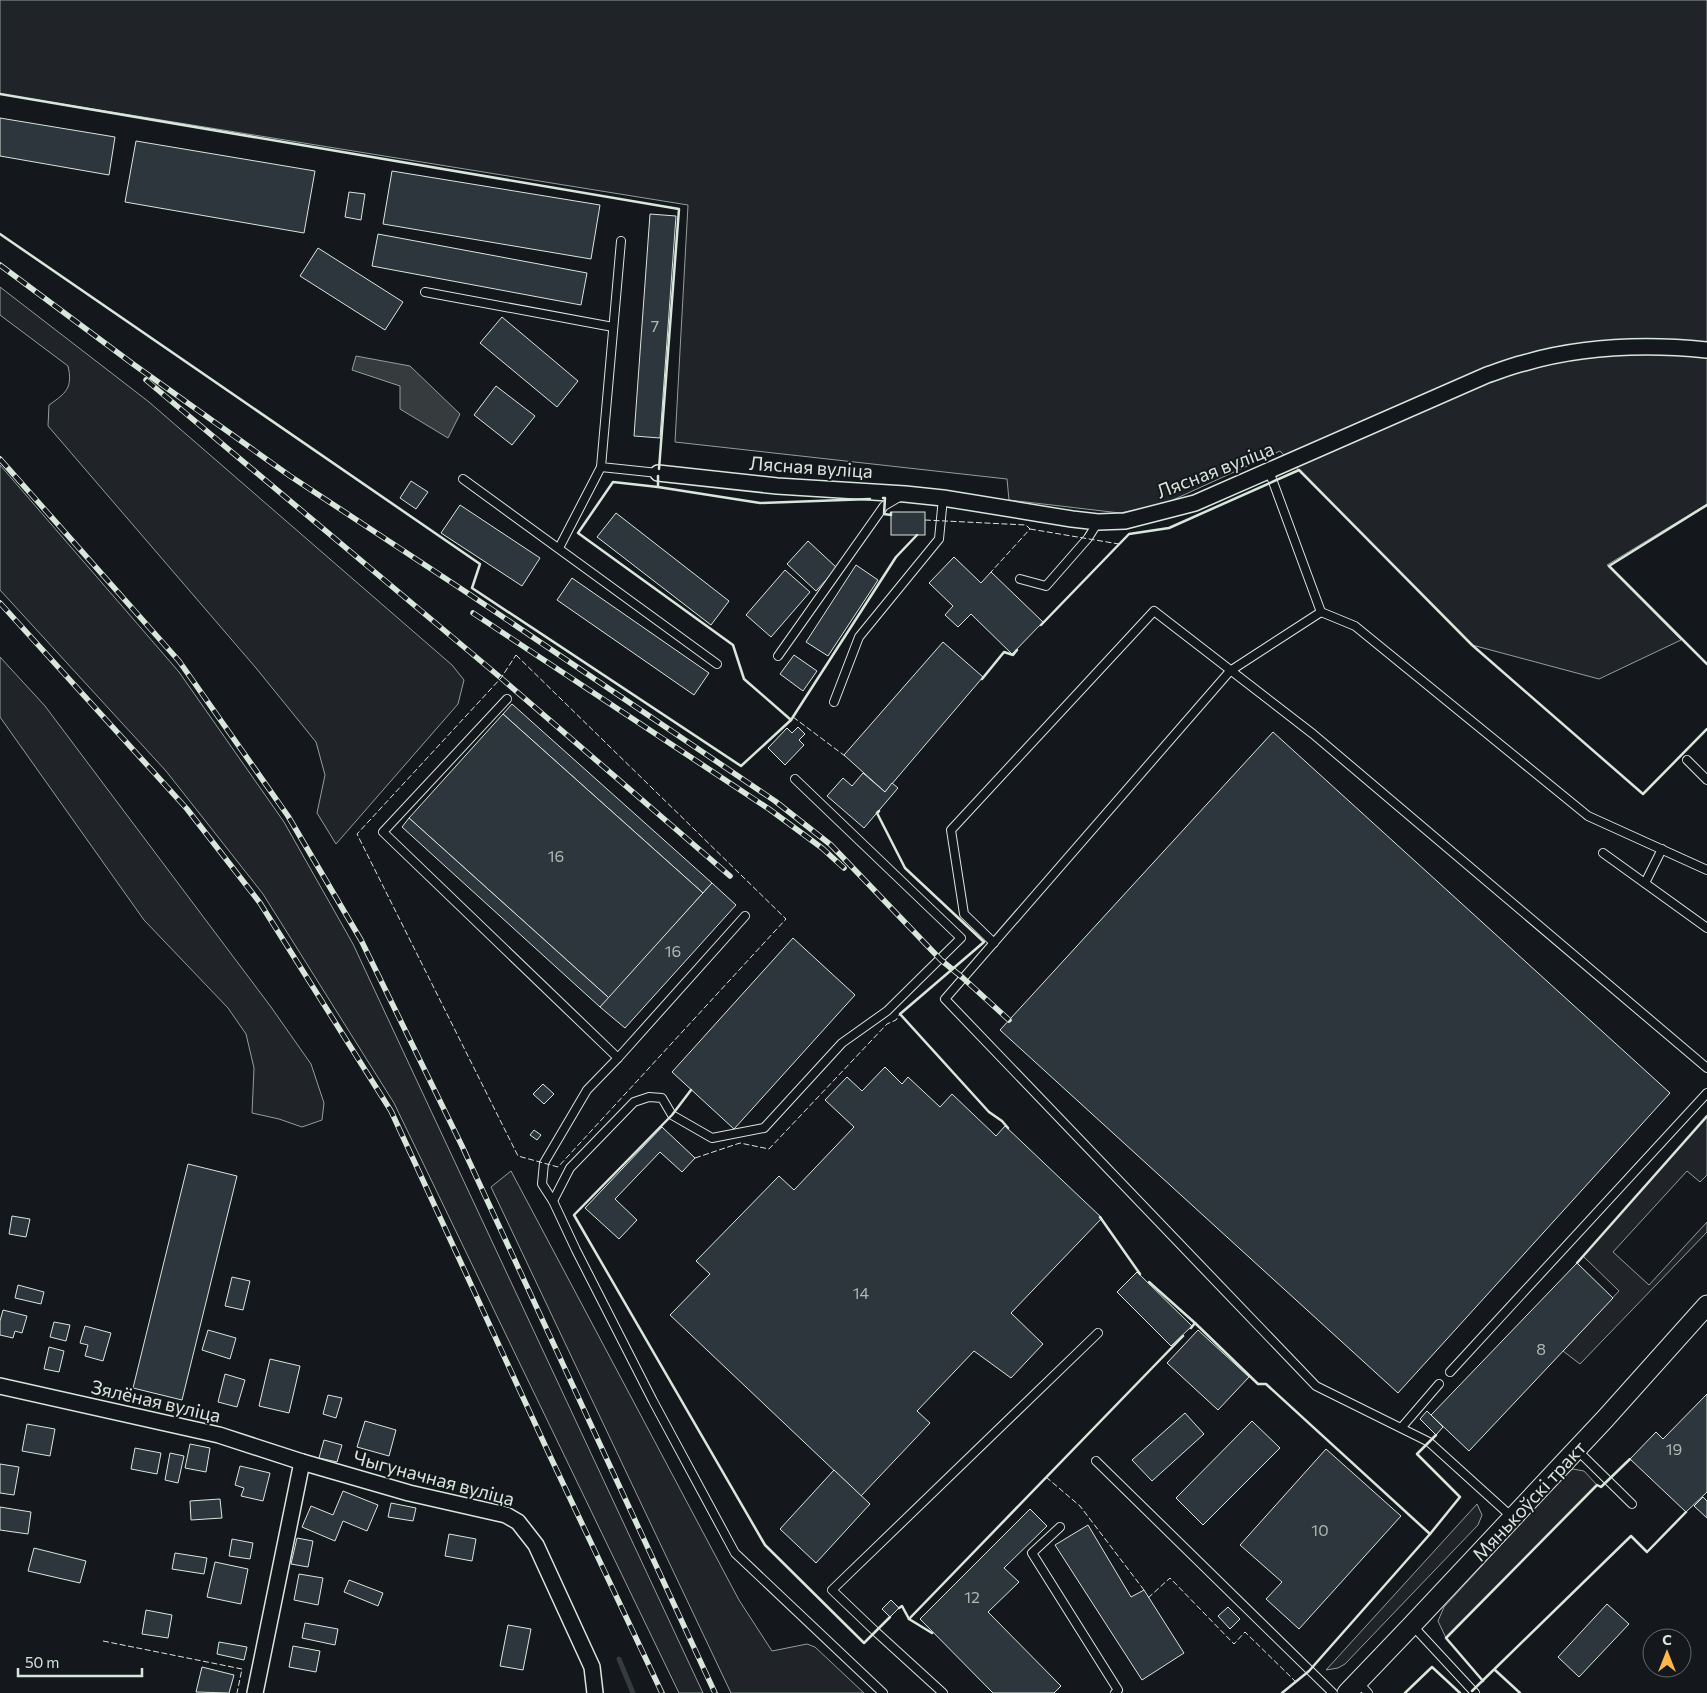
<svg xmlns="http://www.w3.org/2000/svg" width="1707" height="1693" font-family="Commissioner,sans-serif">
  <rect width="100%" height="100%" fill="#14181c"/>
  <!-- green -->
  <g fill="#202428" stroke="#939e99">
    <path d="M0 0H1707V504L1607 565 1681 640 1599 679 1472 645 1280 451 1164 504 1120 513 1009 500 1007 479 675 442 688 205 0 94Z"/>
    <path d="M0 287 149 402 452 665 464 680 458 704 336 844 317 813 325 775 316 742 256 668 48 426 49 405C66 393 73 388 68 366L0 315Z"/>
    <path d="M0 465 179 672 284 822 353 944 703 1693H679L394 1103 263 894 166 771 0 590Z"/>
    <path d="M0 657 45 706 271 1007 311 1064 324 1103 322 1120 302 1127 279 1119 252 1113 254 1068 246 1034 228 1008 144 920 0 717Z"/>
    <path d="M1707 1116V1175L1700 1182 1687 1171 1613 1252 1649 1285 1707 1222V1232L1580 1364 1563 1351 1619 1291 1583 1256Z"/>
    <path d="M511 1171 739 1600 772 1651 807 1644 815 1647 864 1693H731L491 1187Z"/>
    <path d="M1573 1469 1584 1471 1597 1485 1446 1638 1438 1621 1444 1607 1569 1471Z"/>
    <path d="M1477 1504 1482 1515 1478 1525 1345 1664 1338 1668 1326 1670Z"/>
  </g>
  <!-- water -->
  <path fill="#363b3e" stroke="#939e99" d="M356 356 410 366 460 414 448 438 400 409V386L352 370Z"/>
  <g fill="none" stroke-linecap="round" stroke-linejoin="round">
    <!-- stream -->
    <path stroke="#363b3e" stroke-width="5" d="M619 1659 633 1693"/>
  </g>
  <!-- building -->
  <g fill="#2c363c" stroke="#d8e6dc">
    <path d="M0 118 115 137 109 175 0 156Z"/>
    <path d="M136 141 315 171 304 233 125 202Z"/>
    <path d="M392 171 600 205 591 259 383 224Z"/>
    <path d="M349 192 365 194 361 220 345 217Z"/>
    <path d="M650 214 676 216 660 438 634 436Z"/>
    <path d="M378 234 587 273 581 305 372 266Z"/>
    <path d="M318 248 403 302 385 330 300 276Z"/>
    <path d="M502 317 578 381 557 407 480 343Z"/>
    <path d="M496 386 535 416 512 445 474 415Z"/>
    <path d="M411 481 428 492 416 509 400 498Z"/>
    <path d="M460 505 540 558 522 586 441 533Z"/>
    <rect x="891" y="512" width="34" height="23"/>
    <path d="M616 513 729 601 711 625 597 537Z"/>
    <path d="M808 541 837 568 816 591 787 564Z"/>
    <path d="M954 557 981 583 991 572 1043 622 1012 654 971 614 958 627 945 615 953 606 929 583Z"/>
    <path d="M856 565 878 580 828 656 806 642Z"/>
    <path d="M785 570 810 592 771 637 746 615Z"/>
    <path d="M572 578 709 673 694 695 557 600Z"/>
    <path d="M943 642 983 677 885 792 844 755Z"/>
    <path d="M794 655 817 671 803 691 780 674Z"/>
    <path d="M512 704 712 883 703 893 503 714Z"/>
    <path d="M503 714 703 893 609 998 409 818Z"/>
    <path d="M798 727 805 734 799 740 804 745 785 765 768 748 787 728 792 733Z"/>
    <path d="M1273 732 1670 1093 1398 1393 1000 1030Z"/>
    <path d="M863 773 885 792 892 783 898 788 864 828 827 796 843 778 852 786Z"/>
    <path d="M409 818 609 998 600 1007 402 827Z"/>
    <path d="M712 883 736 905 625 1028 600 1007Z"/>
    <path d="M793 938 855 995 734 1129 672 1072Z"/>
    <path d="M885 1067 902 1084 908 1077 940 1107 952 1094 996 1136 1005 1126 1102 1218 1011 1313 1043 1344 1011 1378 974 1351 917 1411 930 1423 861 1496 670 1315 710 1274 696 1261 779 1176 794 1190 854 1127 825 1100 847 1077 862 1091Z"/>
    <path d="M543 1084 554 1094 544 1104 533 1094Z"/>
    <path d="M662 1127 695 1158 682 1172 660 1152 615 1199 637 1220 619 1239 585 1208Z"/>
    <path d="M534 1130 541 1135 537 1140 530 1135Z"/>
    <path d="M188 1164 237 1176 182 1400 133 1388Z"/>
    <path d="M12 1216 30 1219 26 1237 9 1234Z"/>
    <path d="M1577 1263 1613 1298 1469 1451 1431 1415Z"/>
    <path d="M1137 1272 1192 1326 1171 1346 1117 1292Z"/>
    <path d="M232 1277 250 1281 243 1310 225 1306Z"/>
    <path d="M18 1285 44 1292 41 1304 15 1298Z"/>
    <path d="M3 1310 27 1316 22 1333 15 1331 13 1338 0 1335V1321Z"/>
    <path d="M54 1322 70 1325 66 1341 50 1337Z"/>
    <path d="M85 1326 111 1333 103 1361 85 1356 88 1345 80 1343Z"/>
    <path d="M208 1330 236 1338 230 1359 202 1350Z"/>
    <path d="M1198 1330 1249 1377 1218 1410 1167 1363Z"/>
    <path d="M49 1347 64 1351 59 1372 44 1369Z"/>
    <path d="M270 1359 300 1366 289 1413 259 1406Z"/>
    <path d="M225 1374 245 1380 237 1407 218 1402Z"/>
    <path d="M1707 1394V1492L1686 1512 1630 1459 1656 1432 1663 1439Z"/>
    <path d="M328 1395 342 1398 336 1418 323 1414Z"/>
    <path d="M1427 1411 1443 1427 1436 1435 1420 1419Z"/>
    <path d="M1185 1413 1204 1434 1152 1481 1132 1460Z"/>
    <path d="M365 1421 396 1430 389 1456 357 1447Z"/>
    <path d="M1252 1421 1280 1448 1203 1525 1176 1498Z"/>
    <path d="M27 1424 55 1429 50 1456 22 1451Z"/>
    <path d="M324 1440 342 1445 337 1462 319 1458Z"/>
    <path d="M190 1444 210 1448 206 1472 185 1468Z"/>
    <path d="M135 1448 161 1453 157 1474 131 1469Z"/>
    <path d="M1326 1449 1401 1516 1299 1629 1266 1599 1282 1582 1240 1545Z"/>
    <path d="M170 1453 184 1456 178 1483 165 1480Z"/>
    <path d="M0 1464 19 1467 14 1495 0 1493Z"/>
    <path d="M240 1466 270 1473 263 1501 241 1496 244 1488 235 1485Z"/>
    <path d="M834 1470 870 1504 816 1563 780 1529Z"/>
    <path d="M343 1491 378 1505 367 1531 343 1521 335 1541 302 1527 311 1506 333 1515Z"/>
    <path d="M1703 1497 1707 1501V1518L1694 1506Z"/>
    <path d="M220 1499 222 1518 191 1520 190 1501Z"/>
    <path d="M391 1503 416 1508 413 1521 388 1517Z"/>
    <path d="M0 1507 31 1512 28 1534 0 1530Z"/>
    <path d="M1030 1509 1047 1526 1004 1568 1019 1582 988 1612 1061 1686 1054 1693H993L920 1619Z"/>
    <path d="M1088 1525 1131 1597 1144 1590 1184 1653 1142 1680 1055 1545Z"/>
    <path d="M449 1534 476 1539 472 1561 445 1556Z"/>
    <path d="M297 1538 313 1541 308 1567 291 1564Z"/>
    <path d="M232 1539 253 1543 250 1559 229 1556Z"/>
    <path d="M34 1548 86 1561 80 1583 28 1571Z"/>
    <path d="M175 1553 207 1558 204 1574 172 1569Z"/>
    <path d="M215 1562 248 1569 241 1604 207 1597Z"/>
    <path d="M299 1574 323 1578 318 1605 294 1600Z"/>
    <path d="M349 1580 383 1593 378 1606 344 1592Z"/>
    <path d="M891 1600 899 1608 890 1617 882 1609Z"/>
    <path d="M1607 1604 1629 1624 1579 1677 1558 1657Z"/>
    <path d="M1228 1607 1240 1619 1230 1629 1218 1616Z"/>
    <path d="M146 1610 172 1615 168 1638 142 1634Z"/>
    <path d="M305 1623 338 1629 335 1645 302 1638Z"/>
    <path d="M508 1625 531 1629 523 1670 500 1666Z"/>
    <path d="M219 1642 247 1647 244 1660 217 1654Z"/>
    <path d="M293 1646 320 1651 316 1672 289 1667Z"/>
    <path d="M202 1667 234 1675 229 1693 196 1692Z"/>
  </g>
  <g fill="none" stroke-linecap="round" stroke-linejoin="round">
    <defs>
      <g id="service">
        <path d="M621 241 601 467 658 473"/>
        <path d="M425 292 613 327"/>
        <path d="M1269 471 1321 612 1355 626 1588 816 1707 870"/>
        <path d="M463 479 717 664"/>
        <path d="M559 548 601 467"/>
        <path d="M1020 579 1046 586 1088 538 1098 522"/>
        <path d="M1321 612 1230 671 945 999 1316 1386 1429 1442 1513 1518"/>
        <path d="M778 656 884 506 901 496"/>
        <path d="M507 699 383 832 618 1058"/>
        <path d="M834 702 859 637 939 539 943 498"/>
        <path d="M1687 760 1707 780"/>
        <path d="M1603 853 1707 928"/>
        <path d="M1645 883 1662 849"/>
        <path d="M745 916 618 1058 587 1090 544 1163 542 1184 553 1201 576 1250 653 1401 735 1553 883 1693"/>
        <path d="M994 943 964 914 951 830 1154 611 1313 734 1707 1068"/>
        <path d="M553 1201 570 1168 634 1102 649 1097 662 1098 672 1115 712 1138 764 1128 842 1043 887 1011 961 938 795 779"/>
        <path d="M1450 1372 1707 1093"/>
        <path d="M1402 1427 1439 1384"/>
        <path d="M1577 1450 1632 1504"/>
        <path d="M1096 1461 1333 1693"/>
        <path d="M1060 1527 1032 1553 1118 1690 1115 1693"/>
        <path d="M1412 1625 1475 1693"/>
        <path d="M1358 1682 1368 1693"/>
        <path d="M943 1693 875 1631 832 1590 1098 1333"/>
      </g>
      <g id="minor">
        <path d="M658 473 777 486 905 494 943 498 1072 519 1098 522 1125 521 1195 503 1487 375C1499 371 1511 366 1524 363 1583 346 1647 344 1707 350"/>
        <path d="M0 1386 219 1435 302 1462 409 1493 506 1515 518 1522 536 1545 592 1667 595 1693"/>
        <path d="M255 1693 302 1462"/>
      </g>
      <path id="tertiary" d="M1347 1693 1412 1625 1605 1419 1707 1305"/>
    </defs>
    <!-- service casing -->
    <use href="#service" stroke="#d8e6dc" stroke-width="10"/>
    <!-- minor casing -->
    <use href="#minor" stroke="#d8e6dc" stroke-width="18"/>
    <!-- tertiary casing -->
    <use href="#tertiary" stroke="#d8e6dc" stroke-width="21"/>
    <!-- service -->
    <use href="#service" stroke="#14181c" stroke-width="8"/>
    <!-- minor -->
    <use href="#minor" stroke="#14181c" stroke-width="15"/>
    <!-- tertiary -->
    <use href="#tertiary" stroke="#14181c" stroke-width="19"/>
    <defs>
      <g id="rail">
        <path d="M0 265 133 364 290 476 466 592 775 801 831 845 941 960 963 978 1009 1020"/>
        <path d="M146 380 501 678 730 876"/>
        <path d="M0 459 179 661 288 816 361 940 462 1146 715 1693"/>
        <path d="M0 603 187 809 260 903 391 1111 550 1456 662 1693"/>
        <path d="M473 613 769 809 822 848 844 868"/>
      </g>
    </defs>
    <!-- rail casing -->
    <use href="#rail" stroke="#d8e6dc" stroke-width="5.5"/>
    <!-- rail -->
    <use href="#rail" stroke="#14181c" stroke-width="4" stroke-dasharray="11" stroke-linecap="butt"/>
    <!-- fence -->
    <g stroke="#d8e6dc" stroke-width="1" stroke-dasharray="6 2.5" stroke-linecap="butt">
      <path d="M925 520 1026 525 1030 529 991 572"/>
      <path d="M1030 529 1119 544"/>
      <path d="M516 655 786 919 558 1167 518 1156 357 834 501 678Z"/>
      <path d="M793 717 845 756"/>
      <path d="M695 1158 740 1143 769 1149 887 1024 896 1020 900 1014"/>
      <path d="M1046 1477 1080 1506 1144 1590"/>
      <path d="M1148 1598 1170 1578 1234 1644 1245 1632 1296 1682"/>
      <path d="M103 1641 242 1669 237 1693"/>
    </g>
    <!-- wall -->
    <g stroke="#d8e6dc" stroke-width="2.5">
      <path d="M0 94 679 209 659 469"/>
      <path d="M0 234 480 564 472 588 741 766 791 720 896 557 917 535"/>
      <path d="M658 476V487L760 503 870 499"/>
      <path d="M658 487 613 482 578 533 733 645 744 679 791 720"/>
      <path d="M883 498H885L884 514 891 515V513"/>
      <path d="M1707 505 1609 566 1707 664"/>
      <path d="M1041 625 1129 534 1169 528 1299 470 1472 645 1643 794 1707 729"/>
      <path d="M982 679 1004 652 1013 655 1017 650"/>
      <path d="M879 811 877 813 905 868 984 942 900 1014 989 1112 1002 1121 1008 1128"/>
      <path d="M691 1090 672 1115 574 1215 765 1545 864 1643 890 1617"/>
      <path d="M1100 1217 1140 1274"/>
      <path d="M1577 1263 1707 1116"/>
      <path d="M1149 1282 1195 1323 1191 1328"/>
      <path d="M1195 1323 1258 1384H1266L1430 1534 1309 1671 1282 1693"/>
      <path d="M1430 1534 1460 1497 1417 1454 1436 1435"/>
      <path d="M899 1608 902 1606 909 1619 1183 1336"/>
      <path d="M909 1619 932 1633"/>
      <path d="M1495 1670 1520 1693"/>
      <path d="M1483 1681 1446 1638 1597 1485 1601 1487 1630 1459"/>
      <path d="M1472 1691 1631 1536 1647 1552 1686 1512"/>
      <path d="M1405 1693 1432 1667 1460 1693"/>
    </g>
  </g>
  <g text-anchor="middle" stroke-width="4" stroke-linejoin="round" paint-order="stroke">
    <!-- number labels -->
    <g font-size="16" fill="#adbab4">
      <text x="655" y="332">7</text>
      <text x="556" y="862">16</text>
      <text x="673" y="957">16</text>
      <text x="861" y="1299">14</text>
      <text x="1541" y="1355">8</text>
      <text x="1674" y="1455">19</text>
      <text x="1320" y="1536">10</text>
      <text x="972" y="1603">12</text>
    </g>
    <!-- street labels -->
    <g font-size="19" fill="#d8e6dc" stroke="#14181c">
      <text transform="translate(811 467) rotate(4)" y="7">Лясная вуліца</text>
      <text transform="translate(1215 470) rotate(-21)" y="7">Лясная вуліца</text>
      <text transform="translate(156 1401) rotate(13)" y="7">Зялёная вуліца</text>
      <text transform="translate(434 1478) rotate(15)" y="7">Чыгуначная вуліца</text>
      <text transform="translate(1529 1501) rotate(-47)" y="7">Мянькоўскі тракт</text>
    </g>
  </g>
  <!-- north arrow -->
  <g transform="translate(1667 1653)"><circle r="24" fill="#14181c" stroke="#626a69"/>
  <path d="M0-4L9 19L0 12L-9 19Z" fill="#ffb74d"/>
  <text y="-8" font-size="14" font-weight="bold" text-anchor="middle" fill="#d8e6dc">С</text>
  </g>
  <!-- scale -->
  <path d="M18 1668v8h124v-8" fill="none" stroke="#d8e6dc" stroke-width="2.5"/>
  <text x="25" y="1668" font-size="15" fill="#d8e6dc" stroke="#14181c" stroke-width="4" paint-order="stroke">50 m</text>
</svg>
